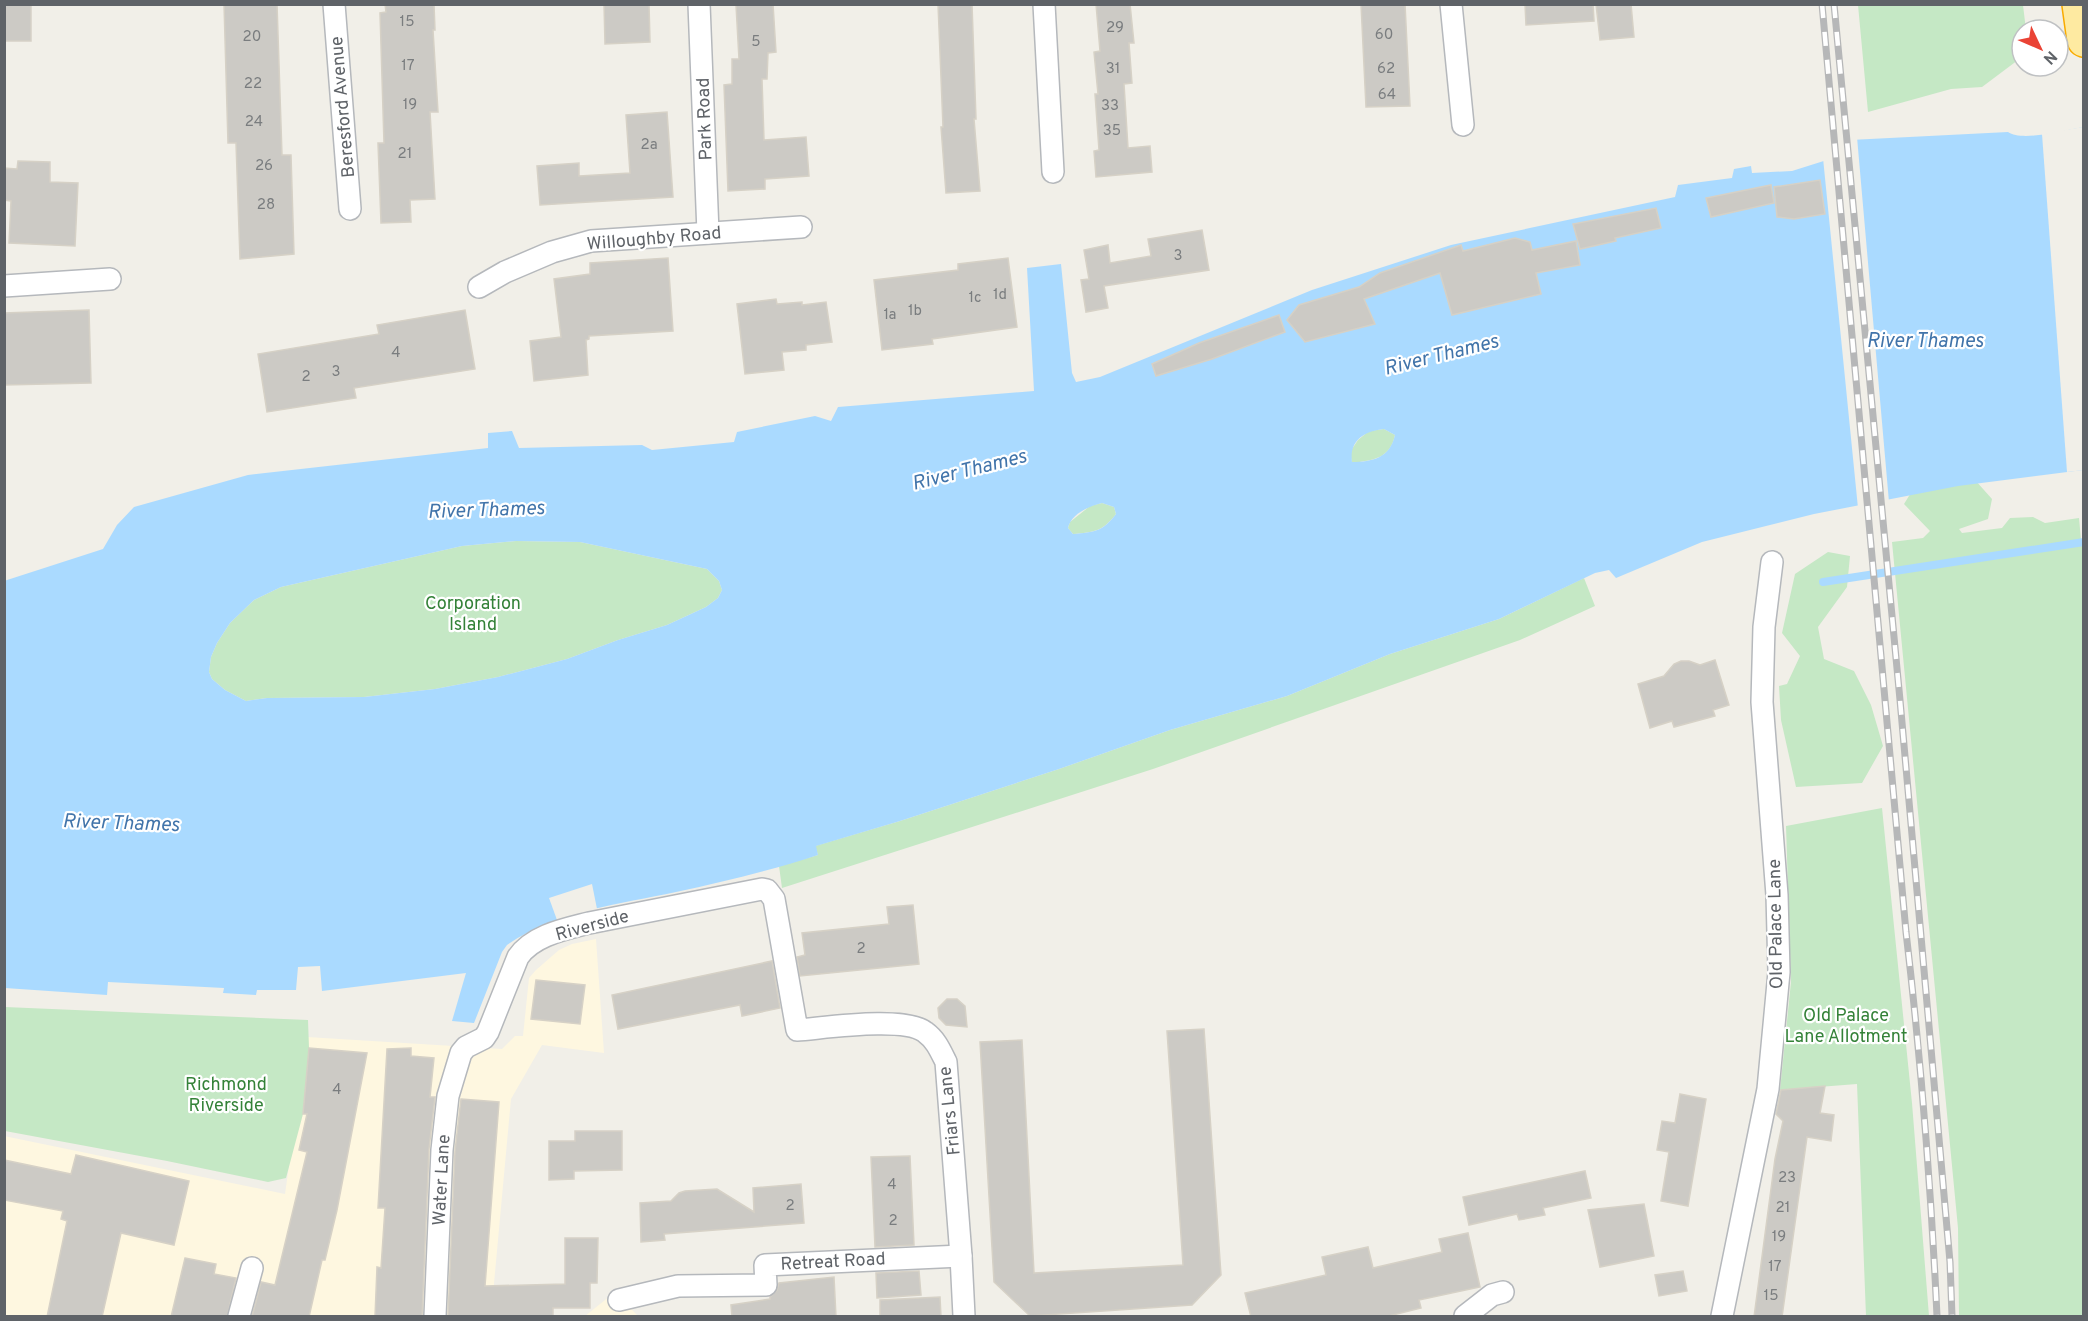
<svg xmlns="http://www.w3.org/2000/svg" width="2088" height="1321" font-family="Overpass,sans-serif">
  <rect width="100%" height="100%" fill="#f1efe8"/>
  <!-- commercial -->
  <g fill="#fef7e0">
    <path d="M596 939 604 1053 542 1045 511 1099 491 1316H5L4 1136 285 1194 307 1037 502 1049 515 1036H523L529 978 536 970 559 950 572 944Z"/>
    <path d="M615 1292 638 1316H585Z"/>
  </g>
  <!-- green -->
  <g fill="#c5e8c5">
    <path d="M1858 5H2023L2026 30H2022V57L1982 87 1951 89 1868 112Z"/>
    <path d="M1384 429 1395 435C1390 459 1373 460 1352 463L1350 452 1358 440 1369 431Z"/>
    <path d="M1927 467 1967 471 1992 499 1988 519 1959 529 1962 533 2002 528 2010 518 2033 517 2045 523 2079 518 2081 540 2084 542 2083 1316H1959L1958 1228 1892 542 1923 538 1930 531 1904 504Z"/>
    <path d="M1102 503 1114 507 1116 514C1102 532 1094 532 1073 534L1068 528 1070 522 1090 506Z"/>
    <path d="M516 541 580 542 707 569 719 581 722 590 718 598 706 607 667 625 618 640 567 659 498 677 435 689 364 697 267 698 246 701 225 690 212 679 209 672 211 657 217 643 230 623 254 600 281 587 462 546Z"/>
    <path d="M1828 552 1850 556 1847 587 1818 627 1824 659 1854 671 1871 705 1883 746 1862 783 1796 787 1781 720 1779 686 1787 684 1800 656 1782 633 1795 574Z"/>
    <path d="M1584 578 1595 606 1520 640 1335 705 1153 769 782 888 779 866 818 855 815 846 900 821 1059 769 1170 730 1287 696 1390 654 1499 619Z"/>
    <path d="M1882 808 1912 1103 1929 1316H1866L1857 1084 1780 1090 1791 982 1786 826Z"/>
    <path d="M5 1007 308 1020 309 1048 303 1114 286 1178 268 1182 167 1161 5 1131Z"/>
  </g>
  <!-- water -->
  <path fill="#aadaff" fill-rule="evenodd" d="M2083 127V470L1958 486 1814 514 1702 542 1616 578 1609 570 1595 573 1499 619 1390 654 1287 696 1170 730 1059 769 900 821 816 846 818 855C772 870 724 882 676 892 620 904 556 911 507 945L502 952 474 1023 452 1021 466 973 322 991 320 966 298 967 296 990H257L256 995 223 993 224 988 108 982 107 995 5 988 4 581 103 549 117 525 134 507 248 475 488 448V433L512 431 519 448 642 445 652 450 734 442 737 432 815 416 831 421 838 407 1034 391 1027 268 1061 264 1072 373 1076 382 1100 377 1312 290 1451 245 1675 197 1678 185 1732 178 1734 169 1751 166 1752 173 1792 171 1846 154 1850 140 2008 132C2022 142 2066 130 2083 127ZM1384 429 1395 435C1390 458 1372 462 1352 462 1349 440 1365 431 1384 429ZM1102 503 1114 507 1116 514C1102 532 1095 532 1073 534L1068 528C1071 514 1089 506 1102 503ZM516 541 580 542 707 569 719 581 722 590 718 598 706 607 667 625 618 640 567 659 498 677 435 689 364 697 267 698 246 701 225 690 212 679 209 672 211 657 217 643 230 623 254 600 281 587 462 546Z"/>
  <!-- pier -->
  <g fill="#f1efe8">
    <path d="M2083 127 2084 470 2067 472 2042 134Z"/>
    <path d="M1857 137 1889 502 1858 508 1823 158 1844 152 1848 138Z"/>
    <path d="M592 884 597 909 557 920 549 898Z"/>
  </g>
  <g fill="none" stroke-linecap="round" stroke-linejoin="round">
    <!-- stream -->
    <path stroke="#aadaff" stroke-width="8" d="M1823 582 2084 542"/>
  </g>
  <!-- building -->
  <g fill="#cccac5" stroke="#d6d1c6" stroke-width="1.5">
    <rect x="4" y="4" width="27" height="37"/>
    <path d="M224 4H277L282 155H291L294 254 240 259 236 143H228Z"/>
    <path d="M385 4H434L435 30H433L438 112H430L435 199 410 200 411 222 381 223 378 143H384L380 13 386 12Z"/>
    <path d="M604 4H649L650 42 605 44Z"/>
    <path d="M773 4 776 52 768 53 767 79H762L764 140 806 137 809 176 765 179V189L728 191 724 85 732 84V59H739L736 5Z"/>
    <path d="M938 4H972L976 119H974L980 191 946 193 941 127H943Z"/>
    <path d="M1096 4H1130L1134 43H1129L1132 83 1124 84 1128 148 1150 146 1152 172 1096 177 1094 151 1099 150 1095 94H1098L1094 52 1100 51Z"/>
    <path d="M1361 4H1405L1410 106 1366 107Z"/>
    <path d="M1525 4H1593L1594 21 1526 25Z"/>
    <path d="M1596 4H1631L1634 37 1600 40Z"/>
    <path d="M667 112 673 197 540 205 537 166 579 163V176L630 173 626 115Z"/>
    <path d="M18 161 50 162V182L78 183 75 246 9 243 11 201 4 200V168L17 169Z"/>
    <path d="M1820 180 1825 214 1794 219 1777 217 1774 187Z"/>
    <path d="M1771 185 1774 203 1711 217 1706 198Z"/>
    <path d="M1656 208 1661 228 1615 238 1616 241 1580 249 1573 224Z"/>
    <path d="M1202 230 1209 270 1104 286 1108 308 1086 312 1081 280 1089 279 1084 250 1108 245 1110 263 1151 256 1148 239Z"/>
    <path d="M1515 238 1530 242 1532 250 1576 241 1580 265 1536 273 1541 294 1452 315 1440 273 1364 299 1375 324 1305 342 1287 320 1299 305 1359 287 1380 273 1461 245 1463 251Z"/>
    <path d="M668 258 673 331 589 336V339L586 340 588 375 534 381 530 341 561 337 554 279 590 274V263Z"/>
    <path d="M1008 258 1017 327 932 339 933 344 882 350 874 280 958 270V264Z"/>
    <path d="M776 299 777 304 802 302V305L826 302 832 342 806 345V350L782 352 784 370 745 374 737 304Z"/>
    <path d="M89 310 91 383 4 385V313Z"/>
    <path d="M465 310 475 369 354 388 356 398 267 412 258 354 379 334 377 325Z"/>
    <path d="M1279 315 1285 332 1212 359 1156 376 1152 364 1199 343Z"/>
    <path d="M1715 660 1729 705 1713 710 1715 716 1674 727 1672 721 1650 728 1638 684 1664 676 1674 664 1681 661H1689L1700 665Z"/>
    <path d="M913 905 919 964 800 976 797 957 805 955 802 933 889 924 887 907Z"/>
    <path d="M772 961 780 1008 742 1016 740 1005 618 1029 612 995Z"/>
    <path d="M536 980 585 985 580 1024 531 1019Z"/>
    <path d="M947 999H957L965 1006 967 1027 946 1025 939 1018 938 1008Z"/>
    <path d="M1204 1029 1221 1275 1192 1305 1030 1316 994 1282 980 1042 1022 1040 1034 1273 1183 1265 1167 1031Z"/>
    <path d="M309 1048 367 1053 337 1210 325 1260H322L309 1317H252L261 1282 275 1285 307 1152 299 1150 307 1114H303Z"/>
    <path d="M411 1048V1056L434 1058 430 1097H435L429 1149 422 1317H375L377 1267 381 1268 385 1208H378L387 1049Z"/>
    <path d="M1825 1086 1820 1113 1834 1115 1831 1141 1807 1137 1782 1317H1754L1775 1159 1783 1121 1776 1114 1781 1090Z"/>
    <path d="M1680 1094 1706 1099 1688 1206 1661 1201 1669 1152 1657 1150 1662 1121 1675 1123Z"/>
    <path d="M461 1099 499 1102 485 1286 565 1284V1238H598L597 1283H590V1308H553V1317H448L455 1151Z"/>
    <path d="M575 1131H622V1170L574 1171V1179L549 1180V1141H575Z"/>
    <path d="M76 1155 189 1181 174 1245 121 1233 102 1317H47L67 1221 61 1219 63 1211 4 1200V1160L71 1174Z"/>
    <path d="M910 1156 914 1245 875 1247 871 1157Z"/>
    <path d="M1585 1171 1591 1198 1543 1208 1545 1215 1519 1220 1517 1214 1469 1225 1463 1197Z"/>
    <path d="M801 1184 804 1223 664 1234 665 1240 641 1242 640 1203 671 1201 679 1193 685 1191 717 1189 754 1212 753 1188Z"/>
    <path d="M1644 1204 1654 1256 1600 1267 1588 1210Z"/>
    <path d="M1468 1233 1480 1287 1419 1300 1421 1308 1385 1317H1251L1245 1293 1326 1275 1322 1257 1368 1247 1373 1268 1442 1252 1439 1239Z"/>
    <path d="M185 1258 216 1264 214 1274 236 1278 227 1317H171Z"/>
    <path d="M919 1271 921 1295 877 1298 876 1273Z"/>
    <path d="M1683 1271 1687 1291 1659 1296 1655 1275Z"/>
    <path d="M834 1277 836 1317H732L731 1305 770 1299V1297L777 1290 779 1283Z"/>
    <path d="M940 1297 941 1317H880V1300Z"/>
  </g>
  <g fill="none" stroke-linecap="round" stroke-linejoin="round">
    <defs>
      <g id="minor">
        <path d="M334 4 350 209"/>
        <path d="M699 4 708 233"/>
        <path d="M1044 4 1053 172"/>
        <path d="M1451 4 1463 125"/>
        <path d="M4 286 110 279"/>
        <path d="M479 287 505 272 552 252 591 241 801 227"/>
        <path d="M619 1300 678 1286 766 1285 765 1265 961 1256"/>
        <path d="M239 1316 252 1268"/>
        <path d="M435 1316 442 1150 448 1096 461 1053 466 1047 484 1038 488 1032 518 957C533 935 566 929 589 923L762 889 767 890 774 899 797 1030C825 1028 904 1016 925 1032 936 1040 940 1050 946 1062L961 1256 964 1316"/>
        <path d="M1465 1316 1492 1295 1503 1292"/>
        <path d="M1722 1316 1768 1089 1779 972 1777 895 1762 702 1764 627 1772 562"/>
      </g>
      <path id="trunk" d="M2079 4 2084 40"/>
    </defs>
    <!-- minor casing -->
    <use href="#minor" stroke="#b5b8bc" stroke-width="24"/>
    <!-- trunk casing -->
    <use href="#trunk" stroke="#f9ab00" stroke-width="36"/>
    <!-- minor -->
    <use href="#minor" stroke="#fff" stroke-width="21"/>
    <!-- trunk -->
    <use href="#trunk" stroke="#feeaa1" stroke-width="33"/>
    <defs>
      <g id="rail">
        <path d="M1822 4 1906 932C1921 1060 1931 1188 1937 1316"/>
        <path d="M1834 4 1900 700 1950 1262 1952 1316"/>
      </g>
    </defs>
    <!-- rail casing -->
    <use href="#rail" stroke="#b6b7b8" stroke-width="7"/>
    <!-- rail -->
    <use href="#rail" stroke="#fff" stroke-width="4.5" stroke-dasharray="14" stroke-linecap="butt"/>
  </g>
  <g text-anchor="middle" stroke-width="4.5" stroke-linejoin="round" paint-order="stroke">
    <!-- number labels -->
    <g font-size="15" fill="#7a7d7f">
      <text x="407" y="26">15</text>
      <text x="1115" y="32">29</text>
      <text x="1384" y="39">60</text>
      <text x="252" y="41">20</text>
      <text x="756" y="46">5</text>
      <text x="408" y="70">17</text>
      <text x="1113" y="73">31</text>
      <text x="1386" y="73">62</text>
      <text x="253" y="88">22</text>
      <text x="1387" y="99">64</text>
      <text x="410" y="109">19</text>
      <text x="1110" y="110">33</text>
      <text x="254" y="126">24</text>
      <text x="1112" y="135">35</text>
      <text x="649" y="149">2a</text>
      <text x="405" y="158">21</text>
      <text x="264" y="170">26</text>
      <text x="266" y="209">28</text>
      <text x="1178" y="260">3</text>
      <text x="1000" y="299">1d</text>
      <text x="975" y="302">1c</text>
      <text x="915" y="315">1b</text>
      <text x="890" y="319">1a</text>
      <text x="396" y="357">4</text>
      <text x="336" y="376">3</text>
      <text x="306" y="381">2</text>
      <text x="861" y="953">2</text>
      <text x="337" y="1094">4</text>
      <text x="1787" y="1182">23</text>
      <text x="892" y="1189">4</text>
      <text x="790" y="1210">2</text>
      <text x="1783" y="1212">21</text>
      <text x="893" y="1225">2</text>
      <text x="1779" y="1241">19</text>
      <text x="1775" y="1271">17</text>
      <text x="1771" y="1300">15</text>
    </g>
    <!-- street labels -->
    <g font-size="18" fill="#5f6368" stroke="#fff">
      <text transform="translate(342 107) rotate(-95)" y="6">Beresford Avenue</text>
      <text transform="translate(704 119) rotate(-92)" y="6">Park Road</text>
      <text transform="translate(654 238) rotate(-5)" y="6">Willoughby Road</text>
      <text transform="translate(1775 924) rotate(-91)" y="6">Old Palace Lane</text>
      <text transform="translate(592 925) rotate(-15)" y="6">Riverside</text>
      <text transform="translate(949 1111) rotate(-96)" y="6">Friars Lane</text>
      <text transform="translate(441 1180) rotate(-87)" y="6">Water Lane</text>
      <text transform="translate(833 1261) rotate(-3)" y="6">Retreat Road</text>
    </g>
    <!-- park labels -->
    <g font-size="18" fill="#348238" stroke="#fff">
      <text x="473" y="609">Corporation<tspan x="473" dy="21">Island</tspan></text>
      <text x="1846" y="1021">Old Palace<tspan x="1846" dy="21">Lane Allotment</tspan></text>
      <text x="226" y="1090">Richmond<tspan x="226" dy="21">Riverside</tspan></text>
    </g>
    <!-- water labels -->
    <g font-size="20" font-style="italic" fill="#4174aa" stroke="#fff">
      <text x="1925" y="347">River Thames</text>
      <text transform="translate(1441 354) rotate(-14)" y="7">River Thames</text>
      <text transform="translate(969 469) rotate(-14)" y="7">River Thames</text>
      <text transform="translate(486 509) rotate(-2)" y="7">River Thames</text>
      <text transform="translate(121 822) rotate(2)" y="7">River Thames</text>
    </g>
  </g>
  <!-- border -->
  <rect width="2088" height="1321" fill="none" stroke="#5f6368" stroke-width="12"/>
  <!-- north arrow -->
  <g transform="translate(2040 48) rotate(134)"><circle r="28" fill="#ffffff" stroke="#bfc1c3" stroke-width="1.5"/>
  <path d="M0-4.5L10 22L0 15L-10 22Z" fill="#ea4335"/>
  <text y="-9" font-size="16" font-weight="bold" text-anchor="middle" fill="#5f6368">N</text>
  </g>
</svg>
